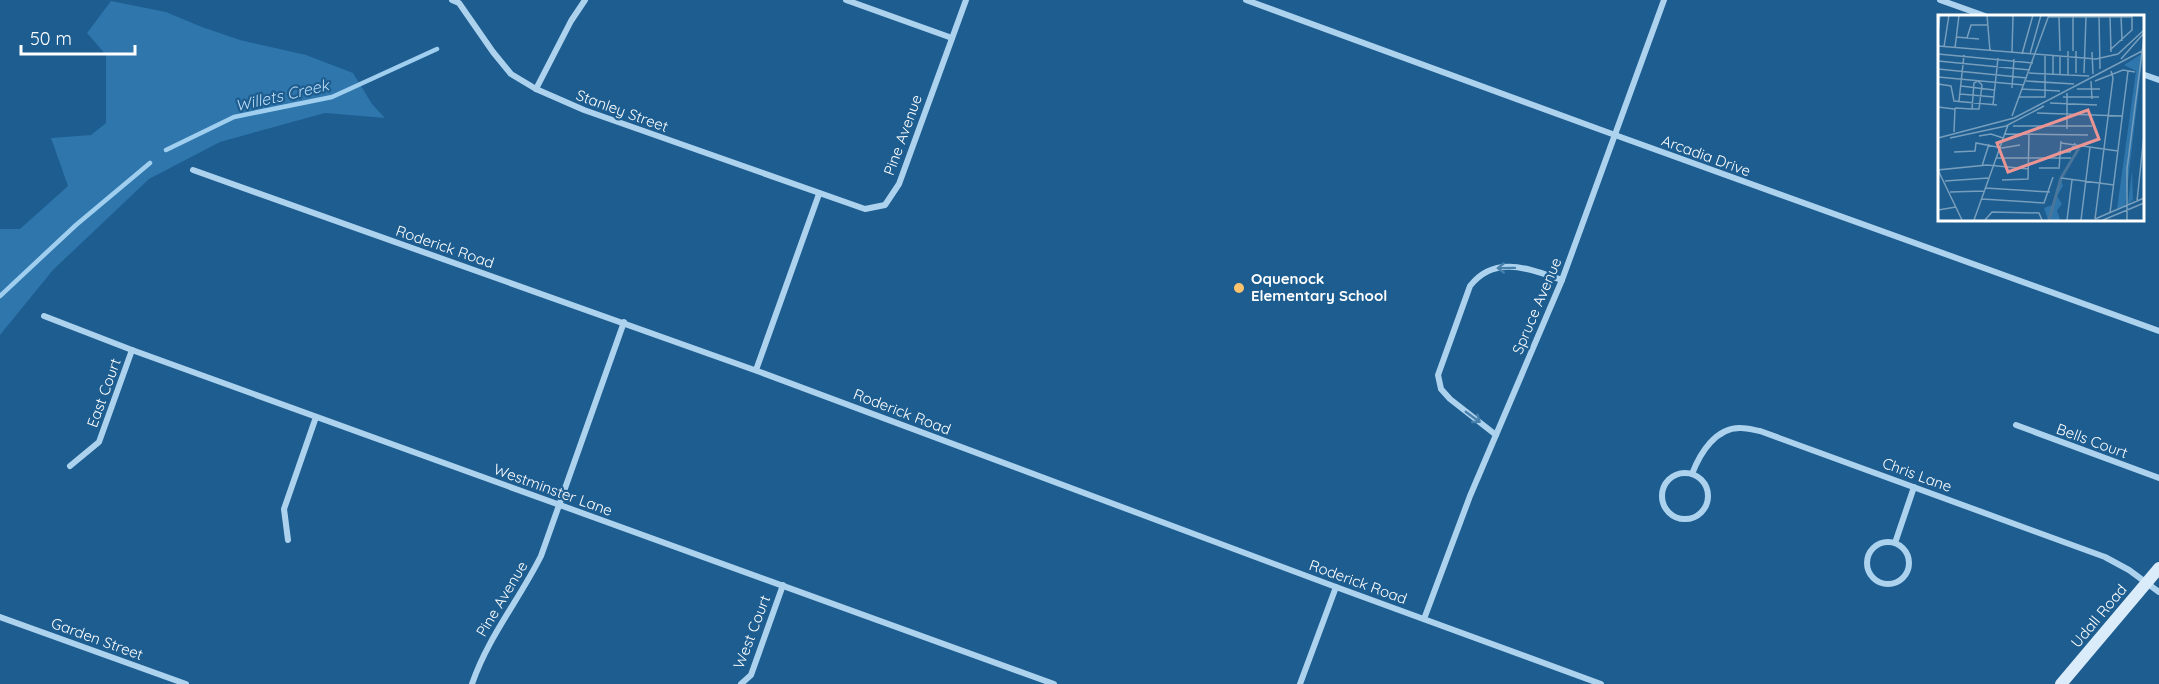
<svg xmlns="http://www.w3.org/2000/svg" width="2159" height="684" font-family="Quicksand,sans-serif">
  <rect width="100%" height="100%" fill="#1d5d90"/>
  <!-- green -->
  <path fill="#2e76ac" d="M111 1 166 12 202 27 240 40 306 55 353 73 372 104 385 118 325 113 220 142 149 179 53 270 0 335V229H20L68 186 51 138 91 135 106 123V55L87 33Z"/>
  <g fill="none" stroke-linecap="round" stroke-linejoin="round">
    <!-- stream -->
    <g stroke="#a0ceef" stroke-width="4.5">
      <path d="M166 150 234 117 332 97 437 49"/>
      <path d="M0 296 76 225 150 163"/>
    </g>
    <!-- street -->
    <g stroke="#add2ee" stroke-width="6">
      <path d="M452 0 459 3 493 52 511 74 536 89 584 110 865 209 885 205 899 184 966 0"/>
      <path d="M846 0 952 38"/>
      <path d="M1246 0 1615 135 2159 331"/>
      <path d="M1940 0 1985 16"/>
      <path d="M2142 74 2159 80"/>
      <path d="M536 89 571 21 585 0"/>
      <path d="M193 170 760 372 1336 587 1601 684"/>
      <path d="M44 316 132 350 1054 684"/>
      <path d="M756 370 819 194"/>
      <path d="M2016 425 2159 478"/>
      <path d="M1496 435 1450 399 1441 389 1438 375 1470 286C1495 254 1529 269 1562 280"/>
      <path d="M70 466 99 442 132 350"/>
      <circle cx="1685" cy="496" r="23"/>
      <path d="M1692 474C1700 453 1716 427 1741 428 1747 428 1754 430 1760 431L2105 557 2129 570 2159 592"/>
      <path d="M288 540 284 509 316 417"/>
      <circle cx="1888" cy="563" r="21"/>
      <path d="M1895 543 1914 487"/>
      <path d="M0 617 186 684"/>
      <path d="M1424 619 1470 496 1562 280 1664 0"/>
      <path d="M472 684C488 637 519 600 541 556L624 322"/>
      <path d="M741 684 751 675 783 585"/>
      <path d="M1300 684 1336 587"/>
    </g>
    <!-- secondary -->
    <path stroke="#daebfa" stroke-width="12" d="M2061 684 2159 568"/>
  </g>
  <!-- one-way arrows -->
  <defs><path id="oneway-shaft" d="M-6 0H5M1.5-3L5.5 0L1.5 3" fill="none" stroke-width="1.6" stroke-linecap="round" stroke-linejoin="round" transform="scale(1.5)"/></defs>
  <g stroke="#4880ac">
    <use href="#oneway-shaft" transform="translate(1506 268) rotate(179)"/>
    <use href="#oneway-shaft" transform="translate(1473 417) rotate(36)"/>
  </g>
  <!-- markers -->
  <circle fill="#fdc26c" stroke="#1d5d90" stroke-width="2" cx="1239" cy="288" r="6"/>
  <g text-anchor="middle" stroke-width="4.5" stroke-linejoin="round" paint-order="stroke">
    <!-- street labels -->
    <g font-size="15" fill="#fff" stroke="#1d5d90">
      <text transform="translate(622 111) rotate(20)" y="5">Stanley Street</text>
      <text transform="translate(903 135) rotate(-70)" y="5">Pine Avenue</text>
      <text transform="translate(1706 156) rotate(20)" y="5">Arcadia Drive</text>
      <text transform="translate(445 247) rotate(19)" y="5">Roderick Road</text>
      <text transform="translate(1537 306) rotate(-67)" y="5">Spruce Avenue</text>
      <text transform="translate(104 393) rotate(-70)" y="5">East Court</text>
      <text transform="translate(902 412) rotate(21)" y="5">Roderick Road</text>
      <text transform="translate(2092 441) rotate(20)" y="5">Bells Court</text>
      <text transform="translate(1917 475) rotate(20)" y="5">Chris Lane</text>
      <text transform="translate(553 490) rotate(20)" y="5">Westminster Lane</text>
      <text transform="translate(1358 582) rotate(20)" y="5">Roderick Road</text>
      <text transform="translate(502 599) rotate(-59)" y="5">Pine Avenue</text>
      <text transform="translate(2099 616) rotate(-50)" y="5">Udall Road</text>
      <text transform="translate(752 632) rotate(-69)" y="5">West Court</text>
      <text transform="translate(97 639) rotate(20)" y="5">Garden Street</text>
    </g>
    <!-- poi labels -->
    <g font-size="15" font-weight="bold" fill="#fff" stroke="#1d5d90" text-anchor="start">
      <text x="1251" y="284">Oquenock<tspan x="1251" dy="17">Elementary School</tspan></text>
    </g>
    <!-- water labels -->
    <g font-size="16" font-style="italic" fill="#b9dbf5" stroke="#1d5d90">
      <text transform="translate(282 95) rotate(-13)" y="6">Willets Creek</text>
    </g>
  </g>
  <!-- overview -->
  <g transform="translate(1938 15)">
    <rect width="206" height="206" fill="#1d5d90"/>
    <path d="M205 38 187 192 179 194 198 56 186 50ZM206 53 194 153 195 185 190 189ZM122 163 125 171 119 181 124 189 119 195 122 205H110L106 193 114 190Z" fill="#2e76ac"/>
    <path fill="none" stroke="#49769a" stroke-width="3" d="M111 205 123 163 141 133"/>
    <path fill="none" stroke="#779ebc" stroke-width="1.5" d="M49 0 52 36M135 0V36M161 0 162 54M172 0 173 37M183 0 184 26M110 2H194M121 2 122 36M0 18 2 0M18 22 41 24M29 23 33 10H49M0 31 158 44 180 39 206 15M6 32 11 0M17 33 21 0M172 35 194 15V0M154 37 155 59M74 38 75 0M0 39 95 48M84 39 95 0M92 39 103 0M122 41V59M183 44 206 18M0 46 92 55M0 54 89 63M91 58 151 61M138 58V36M146 58 148 2M115 59V41M130 61V36M0 62 86 70M88 66 136 69M153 66 154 84M157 66 185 55 197 57M0 69 13 71 16 86 59 90M23 71 56 75M74 73 76 44M84 74 122 76M139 74H162M22 79 56 82M81 82H107V40M125 82H161M21 86 26 40M112 88 159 90M55 90 60 43M0 92 16 94 18 93 34 94H41L44 70 40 66 36 68 34 94M99 98 184 101M74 101 111 0M75 111H154M129 114V78M16 117 17 93M66 119 150 120M41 121 53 119 65 123M0 123 76 103 206 35M12 123 68 111 106 91M123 128 180 136M16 137 37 136 38 128 64 133 82 130M120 137H132L137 128M58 143H133M44 151 51 129M101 153H120M121 154 123 126M123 163 176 170M64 165 90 164 91 120M7 166 50 163M47 173 112 177M12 177 46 176M44 184 106 188 115 162M199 186 206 120M0 195 18 192M172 198 190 56M157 204 175 63 173 56M157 204 206 183M24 205 0 155 49 150 91 154M36 205 70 110M47 205 54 197 101 198 104 205M129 205 134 165M143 205 152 132M165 205 206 188M189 205V154L206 22"/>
    <path fill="#ea9494" fill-opacity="0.15" stroke="#ea9494" stroke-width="3" d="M150 95 161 124 70 157 59 128Z"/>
    <rect width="206" height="206" fill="none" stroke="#fff" stroke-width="3"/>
  </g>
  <!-- scale -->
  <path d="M21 45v9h114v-9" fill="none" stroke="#ffffff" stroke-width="3"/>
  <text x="30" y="45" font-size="18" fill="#ffffff" stroke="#1d5d90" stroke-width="4.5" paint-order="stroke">50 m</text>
</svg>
